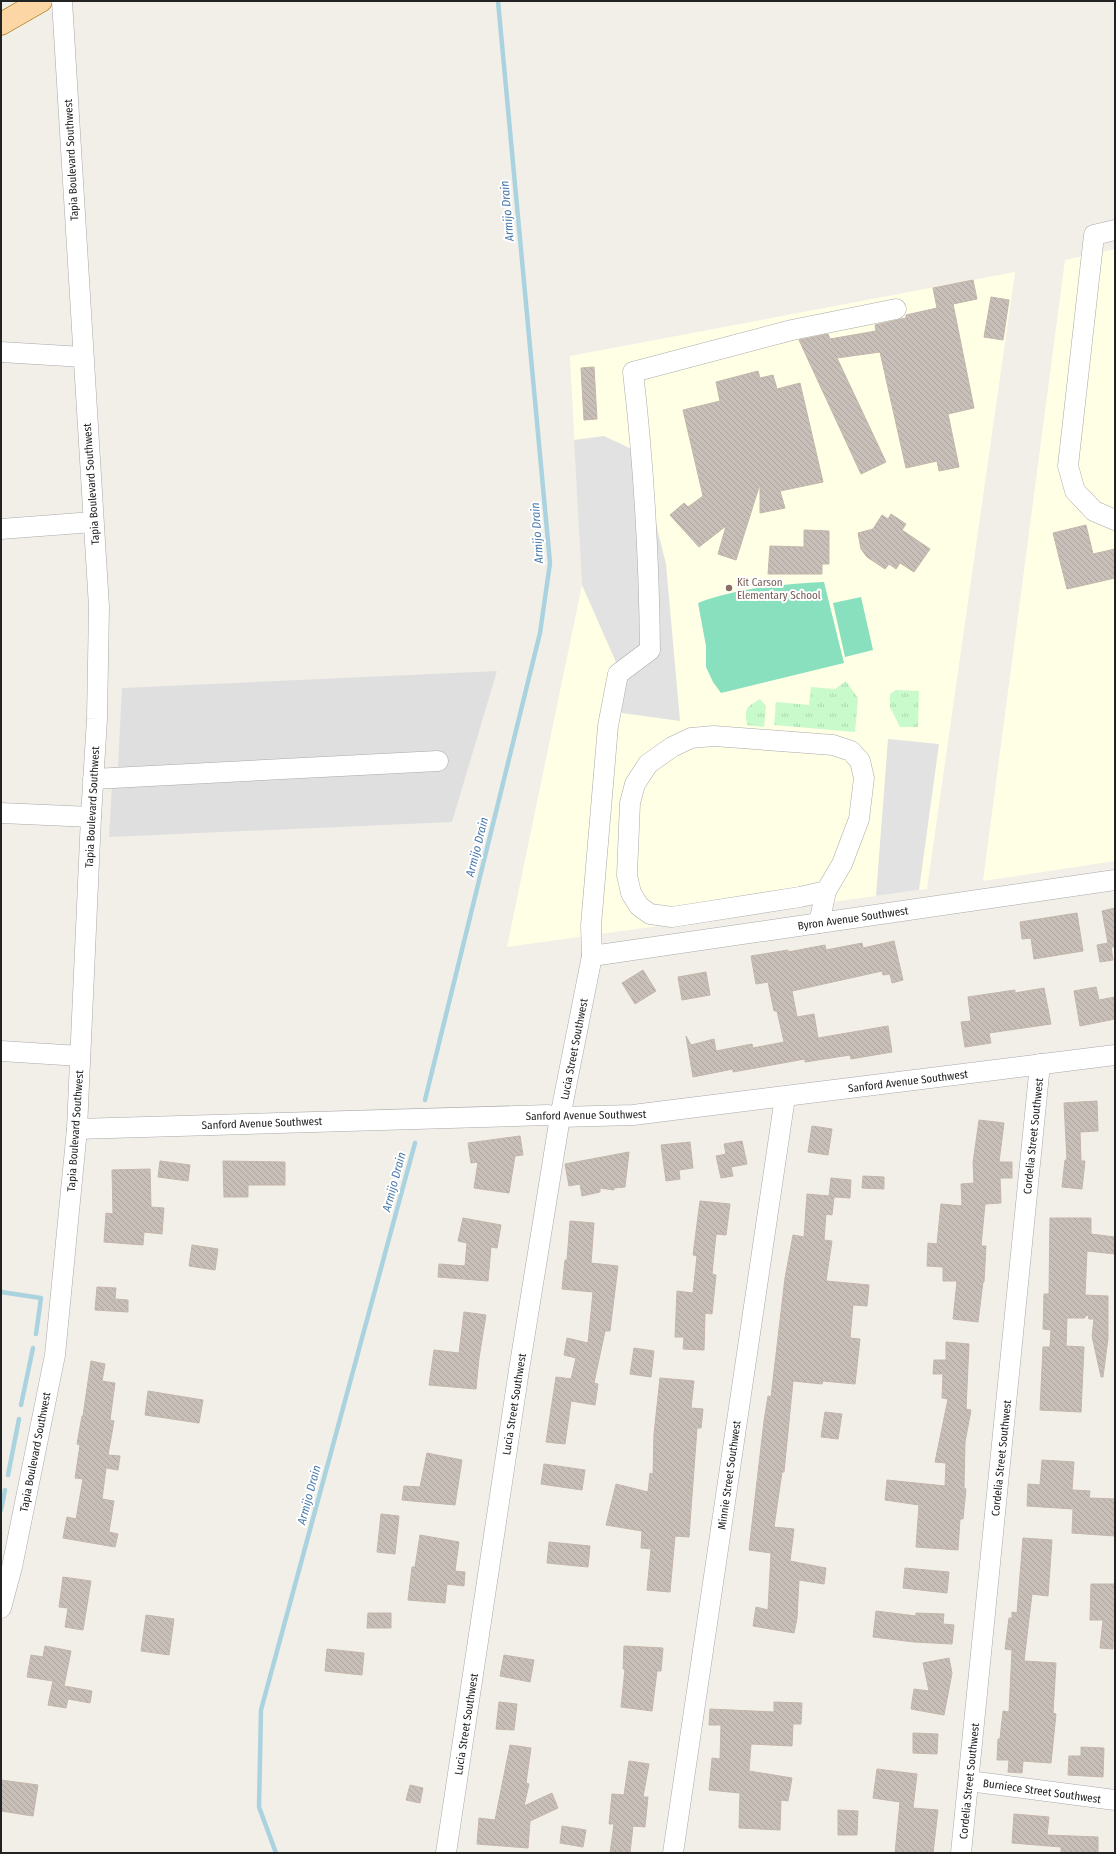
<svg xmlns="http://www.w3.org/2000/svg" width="1116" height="1854" font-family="'Fira Sans Condensed',sans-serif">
  <defs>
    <pattern id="park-tufts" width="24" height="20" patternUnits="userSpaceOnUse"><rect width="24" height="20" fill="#c8facc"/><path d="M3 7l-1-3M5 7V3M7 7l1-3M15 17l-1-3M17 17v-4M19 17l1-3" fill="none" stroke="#acd6af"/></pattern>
    <pattern id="building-back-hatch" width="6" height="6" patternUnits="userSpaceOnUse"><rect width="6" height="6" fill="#c7bfb8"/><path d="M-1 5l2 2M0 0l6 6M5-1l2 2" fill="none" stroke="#aba49e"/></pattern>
  </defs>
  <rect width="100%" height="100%" fill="#f2efe9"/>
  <!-- residential -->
  <path fill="#e0dfdf" d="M497 671 452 822 109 837 113 767H118L122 688Z"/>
  <!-- education -->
  <g fill="#ffffe5">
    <path d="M1115 249V861L983 881 1065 260Z"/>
    <path d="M1015 272 927 889 507 947 582 585 570 356Z"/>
  </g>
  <!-- park -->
  <g fill="url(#park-tufts)">
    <path d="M846 681 858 698 855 732 774 725 776 702 809 705 811 687 835 689Z"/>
    <path d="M896 690 919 691 918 727H900L890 707V694Z"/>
    <path d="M760 699 766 706 764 727 747 725C744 707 746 708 760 699Z"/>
  </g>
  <!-- pitch -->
  <g fill="#88e0be">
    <path d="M824 582 844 663 721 693 713 682 706 667V646L698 603C737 588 782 584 824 582Z"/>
    <path d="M861 597 873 650 845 657 833 603Z"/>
  </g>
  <!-- parking -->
  <g fill="#e2e2e2">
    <path d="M604 436 638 452 666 564 680 721 622 713 619 669 582 585 574 440Z"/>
    <path d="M888 739 939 744 919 890 876 896Z"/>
  </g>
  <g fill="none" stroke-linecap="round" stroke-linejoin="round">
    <!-- stream -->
    <g stroke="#aad3df" stroke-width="4.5">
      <path d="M425 1100 540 633 550 563 498 1"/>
      <path d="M1 1292 41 1298 36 1334"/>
      <path d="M21 1405 33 1348"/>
      <path d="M8 1475 19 1419"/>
      <path d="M1 1510 5 1490"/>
      <path d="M276 1853 259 1807 261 1710 415 1143"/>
    </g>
  </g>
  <!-- building -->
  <g fill="url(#building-back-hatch)" stroke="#c4b6ab">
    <path d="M973 280 977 299 953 304 974 408 948 414 959 467 939 471 937 461 906 468 880 352 837 358 886 462 861 474 799 340 828 334 830 339 876 331 875 325 906 318V315L937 308 933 288Z"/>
    <path d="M991 297 1009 300 1003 340 984 337Z"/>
    <path d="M594 367 597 419 584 420 581 368Z"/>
    <path d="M758 371 760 378 773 375 777 389 800 383 823 482 780 491 785 508 760 513V484L736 560 718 554 726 526 699 547 670 515 684 503 688 507 703 496 683 410 720 401 716 382Z"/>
    <path d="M891 514 906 524 902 530 930 549 914 572 900 563 896 569 889 564 885 569 867 557 861 549 858 533 873 529 882 515 888 519Z"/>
    <path d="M1086 525 1093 554 1115 549V578L1067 589 1053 533Z"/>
    <path d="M804 530 829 531V564H822V574H768L770 546 804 547Z"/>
    <path d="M1115 908V947H1111L1113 960 1100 962 1097 945 1108 943 1102 911Z"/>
    <path d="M1077 913 1083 951 1034 959 1031 938 1022 939 1020 922Z"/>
    <path d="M894 941 903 980 892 983 890 974 883 975 882 971 792 991 797 1017 814 1014 818 1038 888 1026 892 1052 851 1059 850 1055 805 1062V1059L733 1072V1069L693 1077 686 1036 691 1045 714 1039 716 1051 752 1044 753 1048 784 1042 777 1011H774L768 982 756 984 751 956 788 950V952L825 945 826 950 862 943 863 948Z"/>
    <path d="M643 970 656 991 635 1004 622 983Z"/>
    <path d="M706 972 710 995 682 1000 678 977Z"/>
    <path d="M1096 987 1099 1000 1115 997V1019L1080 1026 1074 991Z"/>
    <path d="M1044 988 1051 1024 989 1033 991 1043 965 1047 961 1022 971 1021 968 997 1015 990V993Z"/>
    <path d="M1097 1101 1098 1131 1080 1132 1081 1161H1085L1082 1189 1062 1187 1065 1160H1067L1064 1103Z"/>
    <path d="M979 1120 1004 1123 999 1162H1012V1178H1000L1001 1203 985 1204 981 1246H986L984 1282H983L978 1322 953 1319 957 1281H943V1267L927 1266 928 1243 937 1244 941 1204 962 1206 961 1184 974 1183 973 1163Z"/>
    <path d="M812 1126 832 1129 828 1155 808 1152Z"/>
    <path d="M520 1136 523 1155 515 1156 509 1193 474 1188 478 1162 471 1163 468 1143Z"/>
    <path d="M742 1141 747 1164 731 1167 733 1176 721 1178 716 1156 726 1154 724 1144Z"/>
    <path d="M690 1142 693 1168 679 1170 680 1179 666 1181 661 1145Z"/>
    <path d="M629 1152 625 1187 614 1188V1190L600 1188V1192L582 1196 580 1184 569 1186 565 1164Z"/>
    <path d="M160 1161 190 1165 188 1181 158 1177Z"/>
    <path d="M223 1161 285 1162V1185H248V1197H224Z"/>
    <path d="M150 1169 151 1207 164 1208 162 1234 144 1232 143 1245 104 1242 106 1213 113 1214 112 1170Z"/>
    <path d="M863 1176 884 1177V1189L862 1188Z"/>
    <path d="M831 1178 851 1180 850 1198 834 1197 832 1215 826 1214 824 1240 832 1241 826 1281 869 1285 867 1306 853 1305 850 1338 860 1339 855 1384 823 1381 822 1384 793 1381 784 1472H782L774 1527 794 1529 790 1561 826 1568 824 1584 799 1580 797 1618 794 1633 753 1626 756 1607 768 1610 771 1553 749 1550 764 1421 768 1396 771 1397 785 1278 793 1235 804 1237 807 1194 829 1196Z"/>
    <path d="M700 1201 730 1204 726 1235 716 1234 712 1274 716 1275 712 1314 705 1313 704 1350 683 1349 684 1337H675L677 1291 693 1293 697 1256 693 1255Z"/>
    <path d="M463 1218 501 1225 497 1248 491 1247 488 1281 438 1277 439 1264 465 1266 467 1243 458 1241Z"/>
    <path d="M1050 1218H1091V1234L1115 1237V1254L1087 1251 1085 1295 1108 1296V1338L1103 1377H1101L1092 1336 1094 1319H1089L1088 1315 1085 1316V1318H1067L1066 1346 1084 1347 1081 1412 1040 1410 1043 1347H1050L1051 1330 1043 1329 1044 1294H1049Z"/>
    <path d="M570 1221 594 1223 591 1263 618 1266 610 1331H605L594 1383 598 1384 595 1405 571 1401 565 1444 546 1442 556 1377 571 1379 576 1358 564 1355 567 1338 588 1343 593 1292 562 1289 565 1260H567Z"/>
    <path d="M192 1245 218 1249 215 1270 189 1266Z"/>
    <path d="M97 1287 116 1288 115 1299 128 1300V1312L95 1310Z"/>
    <path d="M464 1312 486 1315 479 1358 476 1389 429 1385 434 1350 459 1353Z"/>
    <path d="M946 1342 969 1344 966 1409 971 1410 965 1442 964 1488 966 1489 963 1519H960L958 1550 916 1547 919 1505 885 1500 887 1480 945 1486 946 1463 935 1462 948 1399 942 1398 943 1374H933L934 1360H946Z"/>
    <path d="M634 1348 654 1351 651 1377 630 1374Z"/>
    <path d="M91 1361 105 1364 102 1381 115 1383 110 1420 114 1421 108 1455 120 1456 118 1470 106 1468 102 1499 114 1501 109 1532 118 1534 115 1547 63 1538 67 1517 76 1519 83 1479 75 1478 80 1445 77 1444 82 1416H83Z"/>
    <path d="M660 1378 694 1381 691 1408 703 1409 701 1428H697L689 1537 675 1536 670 1592 647 1590 651 1549 641 1548 642 1531 606 1525 616 1484 648 1492 650 1473 653 1474 654 1434Z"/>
    <path d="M148 1391 203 1400 199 1423 145 1415Z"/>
    <path d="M825 1412 842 1414 838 1439 821 1437Z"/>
    <path d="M427 1453 462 1460 455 1505 402 1500 404 1486 420 1487Z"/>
    <path d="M1042 1460 1074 1462 1072 1490 1090 1491 1089 1498 1115 1499V1536L1072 1533 1073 1509 1027 1506 1028 1484 1040 1485Z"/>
    <path d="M544 1464 585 1470 582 1490 541 1484Z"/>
    <path d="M381 1514 399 1516 395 1554 377 1552Z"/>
    <path d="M420 1535 459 1542 455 1571 465 1572 464 1586 447 1584 445 1603 408 1600 412 1567H415Z"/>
    <path d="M1023 1538 1052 1540 1048 1596 1032 1594 1024 1661 1056 1663 1053 1713 1056 1714 1051 1763 1023 1761 1022 1773 1008 1772 1009 1760H997L998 1739H1000L1003 1711 1009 1712 1012 1650 1005 1649 1009 1618H1012V1612L1017 1613Z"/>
    <path d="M549 1542 590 1546 588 1567 547 1563Z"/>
    <path d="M905 1568 949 1572 947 1593 903 1588Z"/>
    <path d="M63 1577 91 1581 83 1630 65 1627 68 1608 59 1607Z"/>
    <path d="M1091 1584H1115L1113 1649 1100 1648 1103 1620H1090Z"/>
    <path d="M876 1611 916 1616V1613L944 1614 943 1624 954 1625 952 1644 914 1642 873 1637Z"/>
    <path d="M368 1613H391V1628H367Z"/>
    <path d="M146 1615 174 1619 169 1655 141 1651Z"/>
    <path d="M45 1646 71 1651 64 1686 92 1691 90 1703 68 1699 66 1708 48 1705 53 1681 27 1677 31 1655 43 1657Z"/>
    <path d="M624 1646 663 1648 661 1671H657L652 1711 621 1707 625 1669H623Z"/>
    <path d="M327 1649 364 1653 362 1675 325 1671Z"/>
    <path d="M504 1655 534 1660 530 1682 500 1676Z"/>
    <path d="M949 1658 952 1673 944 1715 911 1709 914 1689 929 1691 923 1663Z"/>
    <path d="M499 1702 517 1704 514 1730 496 1729Z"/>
    <path d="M774 1702 802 1703 801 1724H793L792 1746 751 1744 749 1771 792 1778 788 1801 781 1800 780 1830 739 1828 740 1793 709 1790 712 1758 720 1759 721 1725H709L710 1709 774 1712Z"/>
    <path d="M913 1733 938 1734 937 1754 913 1753Z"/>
    <path d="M510 1745 531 1748 526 1783 529 1784 524 1806 552 1793 558 1808 530 1821 528 1848 477 1844 479 1818 495 1820Z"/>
    <path d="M1081 1747 1104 1748 1103 1777 1068 1775 1069 1756H1081Z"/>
    <path d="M629 1761 649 1764 643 1797H648L645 1827 633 1826 630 1853H610L614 1824H609L612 1794 624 1795Z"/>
    <path d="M877 1769 917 1774 913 1808 938 1810 933 1853H895L900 1802 873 1798Z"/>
    <path d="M1 1780 38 1785 33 1816 1 1811Z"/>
    <path d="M410 1785 423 1788 420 1803 406 1800Z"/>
    <path d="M838 1810 858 1811 857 1835H838Z"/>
    <path d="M1014 1814 1049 1817 1047 1835 1098 1837V1853H1061V1847L1012 1843Z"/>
    <path d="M562 1826 586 1830 583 1847 560 1843Z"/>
  </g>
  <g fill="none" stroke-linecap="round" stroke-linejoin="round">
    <defs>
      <g id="minor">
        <path d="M1115 230 1094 235 1068 466 1075 491 1094 511 1115 520"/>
        <path d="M1 352 83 357"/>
        <path d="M1 529 93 522"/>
        <path d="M93 779 438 761"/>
        <path d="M1 813 91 817"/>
        <path d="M819 923 826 891 842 864 859 819 864 778 860 761 851 751 833 745 714 736 691 738 672 747 648 764 635 784 630 803 627 875 631 893 639 906 650 914 672 917 800 897 826 891"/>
        <path d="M592 956 1115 880"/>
        <path d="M1 1051 80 1056"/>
        <path d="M77 1129 548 1115 560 1117 633 1115 1115 1055"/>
        <path d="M1 1608 12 1567 55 1355 77 1129 91 817 97 719 99 607 62 1"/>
        <path d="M969 1781 1115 1800"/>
        <path d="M446 1853 519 1370 560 1117 592 956 591 925 608 726 618 674 650 650C649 556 644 466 633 372L792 330 896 309"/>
        <path d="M673 1853 785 1097"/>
        <path d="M961 1853 1040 1064"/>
      </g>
      <path id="major" d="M1 24 41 1"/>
    </defs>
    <!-- minor casing -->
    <use href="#minor" stroke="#a9a9a9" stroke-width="21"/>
    <!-- major casing -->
    <use href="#major" stroke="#a06b00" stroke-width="23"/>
    <!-- minor -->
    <use href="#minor" stroke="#fff" stroke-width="20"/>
    <!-- major -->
    <use href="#major" stroke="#fcd6a4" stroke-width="22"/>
  </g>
  <!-- markers -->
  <circle fill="#8d6e63" stroke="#fff" stroke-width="1.5" cx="729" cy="588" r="4"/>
  <g text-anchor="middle" stroke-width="4" stroke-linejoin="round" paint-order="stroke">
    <!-- street labels -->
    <g font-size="11" fill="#222" stroke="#fff">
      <text transform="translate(71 160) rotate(-93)" y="4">Tapia Boulevard Southwest</text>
      <text transform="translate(91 484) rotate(-94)" y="4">Tapia Boulevard Southwest</text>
      <text transform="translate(92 807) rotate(-87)" y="4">Tapia Boulevard Southwest</text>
      <text transform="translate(853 918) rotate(-8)" y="4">Byron Avenue Southwest</text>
      <text transform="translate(574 1049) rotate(-79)" y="4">Lucia Street Southwest</text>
      <text transform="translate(908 1081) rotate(-7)" y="4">Sanford Avenue Southwest</text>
      <text transform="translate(586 1115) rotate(-1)" y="4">Sanford Avenue Southwest</text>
      <text transform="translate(262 1123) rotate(-2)" y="4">Sanford Avenue Southwest</text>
      <text transform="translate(75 1131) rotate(-86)" y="4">Tapia Boulevard Southwest</text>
      <text transform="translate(1033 1136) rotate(-84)" y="4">Cordelia Street Southwest</text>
      <text transform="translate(514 1404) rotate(-81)" y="4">Lucia Street Southwest</text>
      <text transform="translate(35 1452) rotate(-79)" y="4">Tapia Boulevard Southwest</text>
      <text transform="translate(1001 1458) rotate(-84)" y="4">Cordelia Street Southwest</text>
      <text transform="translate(729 1475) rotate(-82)" y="4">Minnie Street Southwest</text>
      <text transform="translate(466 1724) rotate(-81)" y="4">Lucia Street Southwest</text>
      <text transform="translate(969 1781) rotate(-84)" y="4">Cordelia Street Southwest</text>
      <text transform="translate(1042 1791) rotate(8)" y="4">Burniece Street Southwest</text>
    </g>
    <!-- education labels -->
    <g font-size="11" fill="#785e54" stroke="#fff" text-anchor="start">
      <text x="737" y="586">Kit Carson<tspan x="737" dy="13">Elementary School</tspan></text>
    </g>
    <!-- water labels -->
    <g font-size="12" font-style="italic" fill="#4a7aab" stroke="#fff">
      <text transform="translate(507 211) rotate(-95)" y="4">Armijo Drain</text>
      <text transform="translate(537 533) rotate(-94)" y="4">Armijo Drain</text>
      <text transform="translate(477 847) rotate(-76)" y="4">Armijo Drain</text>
      <text transform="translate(394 1182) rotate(-75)" y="4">Armijo Drain</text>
      <text transform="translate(309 1495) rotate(-75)" y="4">Armijo Drain</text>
    </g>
  </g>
  <!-- border -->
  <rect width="1116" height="1854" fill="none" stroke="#222222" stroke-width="4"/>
</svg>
